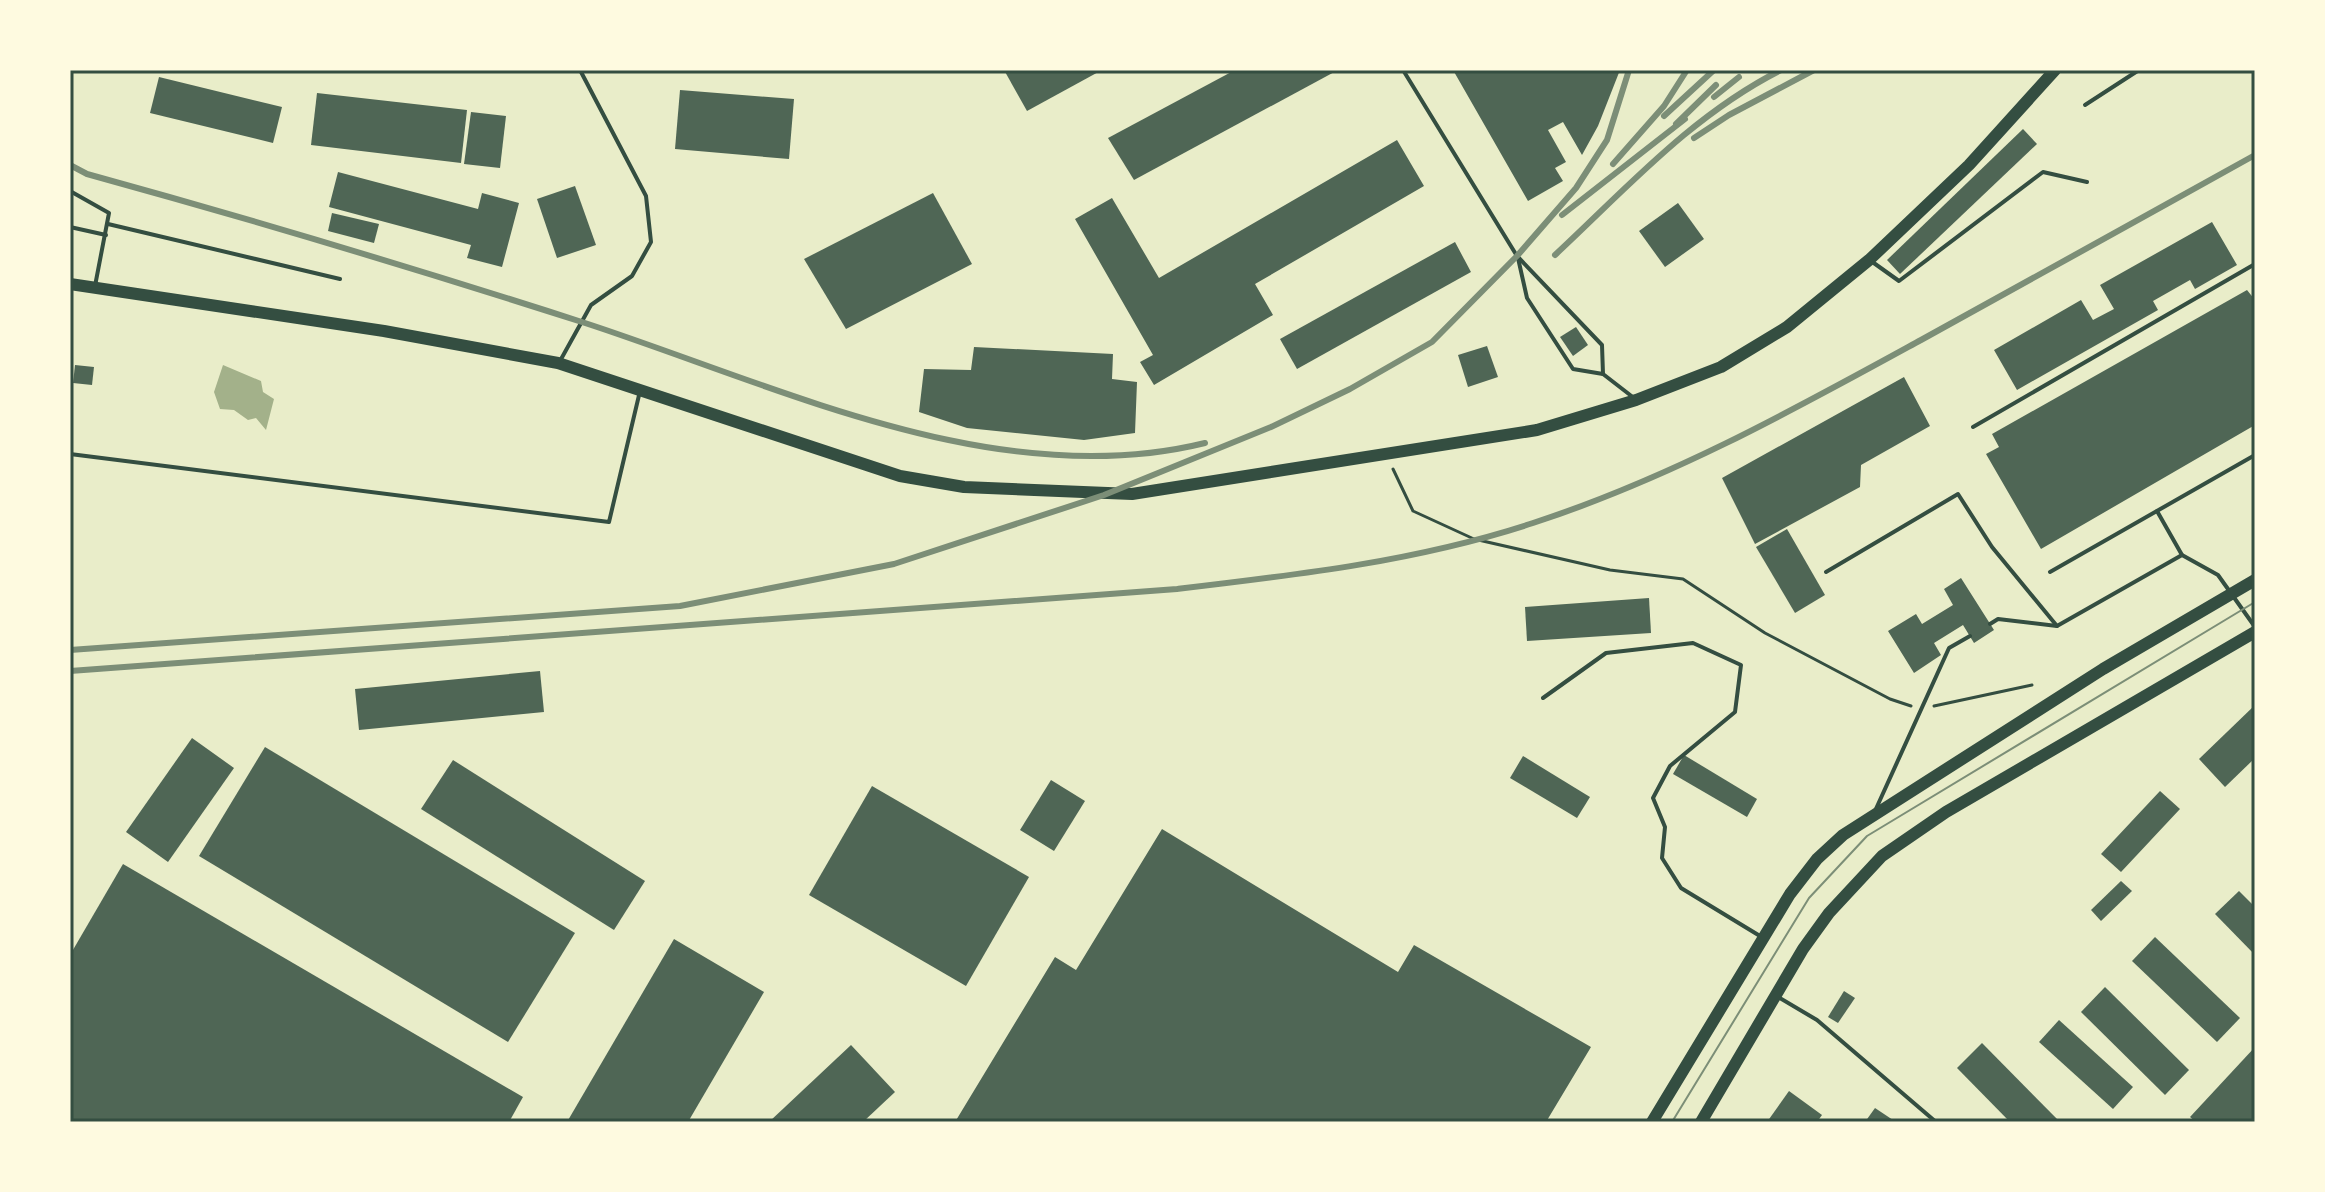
<svg xmlns="http://www.w3.org/2000/svg" width="2325" height="1192" font-family="Ubuntu,sans-serif">
  <rect width="100%" height="100%" fill="#e9edc9"/>
  <!-- water -->
  <path fill="#a3b18a" d="M223 365 261 381 263 392 274 399 266 430 256 418 248 420 234 410 220 409 214 392Z"/>
  <!-- building -->
  <g fill="#4f6655">
    <path d="M1004 70H1102L1027 111Z"/>
    <path d="M1235 70H1338L1134 180 1108 138Z"/>
    <path d="M1453 70H1620L1598 126 1582 155 1563 122 1548 130 1566 162 1555 168 1563 181 1528 201Z"/>
    <path d="M159 77 282 107 273 143 150 113Z"/>
    <path d="M680 90 794 99 789 159 675 149Z"/>
    <path d="M317 93 467 110 461 163 311 145Z"/>
    <path d="M471 112 506 116 500 168 464 164Z"/>
    <path d="M2023 129 2037 144 1900 274 1887 260Z"/>
    <path d="M1397 140 1424 186 1255 284 1273 315 1154 385 1140 362 1153 355 1075 219 1112 198 1159 278Z"/>
    <path d="M338 172 478 209 482 193 519 203 502 267 467 258 471 245 329 207Z"/>
    <path d="M575 186 596 245 557 258 537 199Z"/>
    <path d="M933 193 972 264 846 329 804 259Z"/>
    <path d="M1678 203 1704 239 1665 267 1639 231Z"/>
    <path d="M332 213 379 224 374 243 328 231Z"/>
    <path d="M2212 222 2237 265 2195 289 2190 280 2153 301 2158 310 2017 390 1994 350 2081 300 2093 320 2114 309 2100 285Z"/>
    <path d="M1455 242 1471 272 1297 369 1280 339Z"/>
    <path d="M2247 290 2255 300V425L2041 549 1986 454 1999 447 1992 434Z"/>
    <path d="M1576 327 1588 345 1573 356 1560 337Z"/>
    <path d="M1487 346 1498 377 1468 387 1458 355Z"/>
    <path d="M974 347 1113 354 1112 379 1137 382 1135 433 1084 440 967 428 919 412 924 369 971 370Z"/>
    <path d="M75 365 94 367 92 385 73 383Z"/>
    <path d="M1904 377 1930 426 1861 465 1860 487 1755 544 1722 478Z"/>
    <path d="M1787 529 1825 595 1795 613 1756 547Z"/>
    <path d="M1961 578 1994 630 1974 643 1963 625 1934 643 1941 655 1914 673 1888 631 1916 614 1922 624 1953 605 1944 589Z"/>
    <path d="M1649 598 1651 633 1527 641 1525 607Z"/>
    <path d="M540 671 544 712 359 730 355 689Z"/>
    <path d="M2255 705V758L2225 787 2199 759Z"/>
    <path d="M192 738 234 768 168 862 126 832Z"/>
    <path d="M265 747 575 933 508 1042 199 856Z"/>
    <path d="M1684 755 1757 799 1747 817 1673 774Z"/>
    <path d="M1523 756 1590 797 1577 818 1510 778Z"/>
    <path d="M453 760 645 881 614 930 421 809Z"/>
    <path d="M1051 780 1085 801 1054 851 1020 830Z"/>
    <path d="M872 786 1029 877 966 986 809 895Z"/>
    <path d="M2160 791 2180 809 2121 872 2101 854Z"/>
    <path d="M1162 829 1398 972 1414 945 1591 1047 1546 1122H955L1055 957 1076 970Z"/>
    <path d="M123 864 523 1097 509 1122H70V955Z"/>
    <path d="M2121 881 2132 891 2101 921 2091 910Z"/>
    <path d="M2239 891 2255 907V955L2215 914Z"/>
    <path d="M2155 937 2240 1018 2217 1042 2132 961Z"/>
    <path d="M674 939 764 992 688 1122H567Z"/>
    <path d="M2105 987 2189 1070 2165 1095 2081 1012Z"/>
    <path d="M1844 991 1855 998 1838 1023 1828 1017Z"/>
    <path d="M2059 1020 2133 1087 2113 1109 2039 1042Z"/>
    <path d="M1982 1043 2060 1122H2010L1957 1068Z"/>
    <path d="M851 1045 895 1092 863 1122H769Z"/>
    <path d="M2255 1047V1122H2196L2190 1117Z"/>
    <path d="M1789 1091 1822 1115 1817 1122H1767Z"/>
    <path d="M1875 1108 1896 1122H1865Z"/>
  </g>
  <g fill="none" stroke-linecap="round" stroke-linejoin="round">
    <!-- path -->
    <g stroke="#344e41" stroke-width="3">
      <path d="M1393 469 1413 511 1474 539 1610 570 1683 579 1765 633 1890 699 1911 706"/>
      <path d="M2254 659H2255"/>
      <path d="M1934 706 2032 685"/>
    </g>
    <!-- service -->
    <g stroke="#344e41" stroke-width="4">
      <path d="M1403 70 1517 256 1602 345 1603 374"/>
      <path d="M2085 105 2139 70"/>
      <path d="M70 191 109 213 95 286"/>
      <path d="M108 224 340 279"/>
      <path d="M70 227 106 235"/>
      <path d="M1518 258 1527 298 1573 369 1603 374 1634 398"/>
      <path d="M1871 261 1899 281 2043 172 2087 182"/>
      <path d="M560 361 591 305 632 276 651 242 646 196 580 70"/>
      <path d="M1973 427 2255 264"/>
      <path d="M70 454 609 522 640 391"/>
      <path d="M2157 511 2182 555 2218 575 2255 627"/>
      <path d="M1826 572 1958 494 1992 547 2057 626"/>
      <path d="M2050 572 2255 455"/>
      <path d="M1990 624 1998 619 2057 626 2182 555"/>
      <path d="M1543 698 1606 653 1693 643 1741 665 1735 712 1670 766 1653 798 1665 827 1662 858 1681 888 1760 936"/>
      <path d="M1875 811 1949 648 1970 636"/>
      <path d="M1778 997 1817 1020 1936 1122"/>
    </g>
    <!-- secondary -->
    <g stroke="#344e41" stroke-width="12">
      <path d="M70 284 384 331 558 363 900 476 964 487 1132 494 1537 430 1636 400 1721 367 1787 327 1869 260 1969 165 2055 70"/>
      <path d="M1652 1122 1790 894 1817 859 1843 835 2103 669 2255 580"/>
      <path d="M1701 1122 1803 949 1829 913 1882 856 1946 812 2255 632"/>
    </g>
    <!-- tram -->
    <path stroke="#7c8e77" stroke-width="2" d="M1672 1122 1809 898 1867 836 2255 602"/>
    <!-- rail -->
    <g stroke="#7c8e77" stroke-width="6">
      <path d="M1714 97 1739 77"/>
      <path d="M1664 116 1714 70"/>
      <path d="M1676 124 1716 85"/>
      <path d="M1694 138 1729 115 1814 70"/>
      <path d="M1613 164 1664 106 1687 70"/>
      <path d="M70 165 87 174C254 220 420 270 585 323 778 386 998 494 1205 443"/>
      <path d="M1562 215 1685 119"/>
      <path d="M1555 255C1627 188 1692 115 1781 70"/>
      <path d="M70 650 680 606 894 564 1104 495 1271 427 1350 389 1432 342 1517 256 1576 188 1607 140 1629 70"/>
      <path d="M70 671 1177 589C1297 575 1418 561 1533 523 1671 478 1795 409 1921 340 2033 278 2144 217 2255 155"/>
    </g>
  </g>
  <!-- border -->
  <rect width="2325" height="1192" fill="none" stroke="#fefae0" stroke-width="144"/>
  <rect x="72" y="72" width="2181" height="1048" fill="none" stroke="#344e41" stroke-width="3"/>
</svg>
